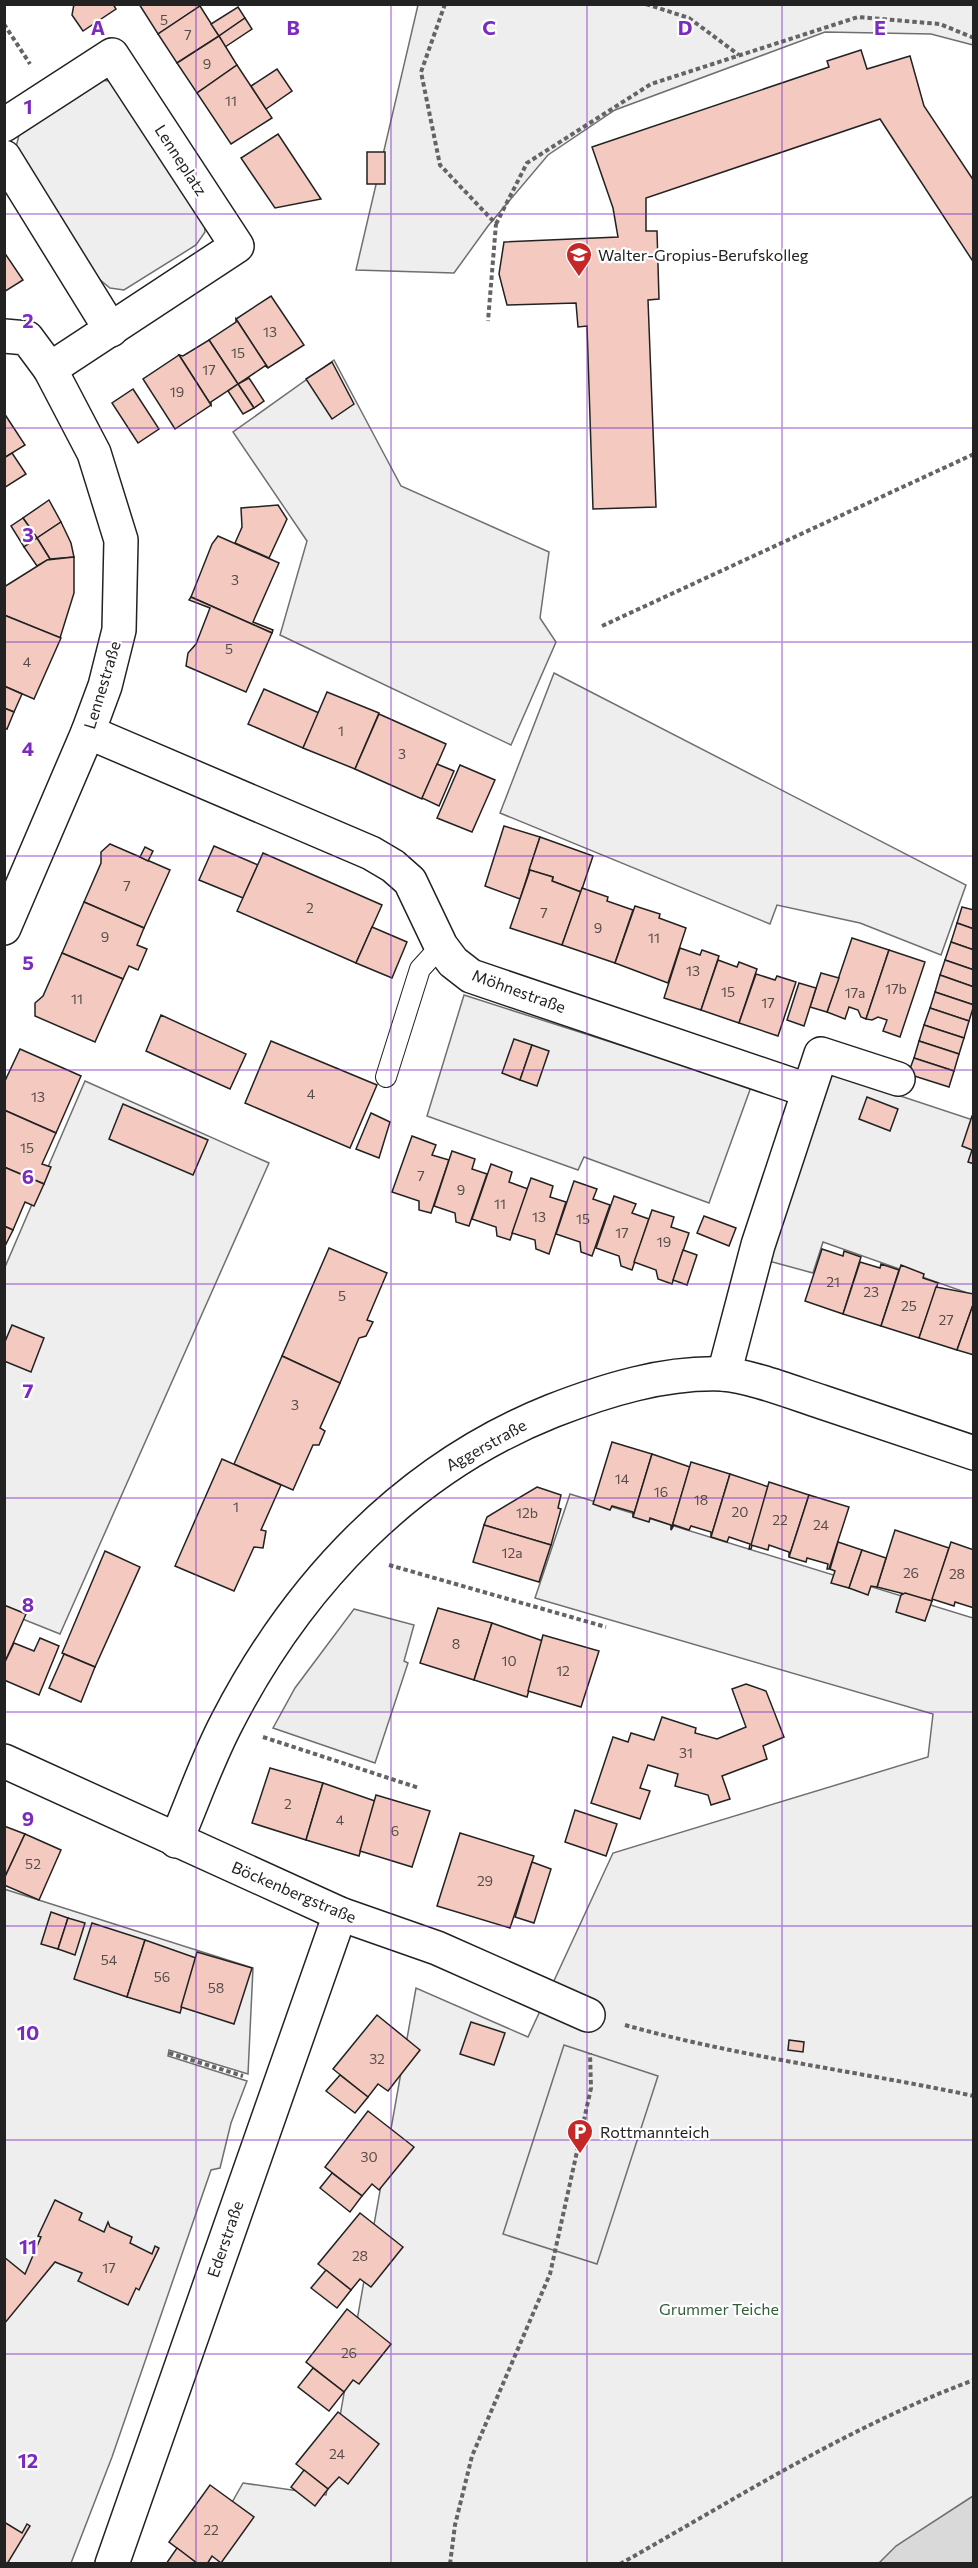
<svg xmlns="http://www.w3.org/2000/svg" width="978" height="2568" font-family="Commissioner,sans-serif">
  <rect width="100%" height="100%" fill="#fff"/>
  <!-- green -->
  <g fill="#eee" stroke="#6f6f6f" stroke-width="1.5">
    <path d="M418 5H973V45L931 34 825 32 615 110 548 155 488 226 454 273 356 270Z"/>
    <path d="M99 80 109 81 117 87 204 219 205 232 196 245 124 290 110 288 99 279 16 147 21 127Z"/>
    <path d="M334 360 401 486 549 552 540 618 556 642 511 745 280 635 307 541 233 432Z"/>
    <path d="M554 673 966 885 941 955 860 923 777 905 770 924 500 813Z"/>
    <path d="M464 995 751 1087 709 1203 584 1157 578 1170 427 1116Z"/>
    <path d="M831 1073 973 1120V1295L823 1242 813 1273 765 1260Z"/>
    <path d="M85 1081 269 1163 60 1634 5 1612V1267Z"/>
    <path d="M570 1494 973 1618V2563L197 2564 243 2483 326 2495 416 1988 528 2037 613 1853 928 1757 933 1714 535 1598Z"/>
    <path d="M4 1889 253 1968 248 2074 169 2050 168 2056 247 2081 231 2123 220 2168 211 2170 112 2457 71 2563H5Z"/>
  </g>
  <!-- parking -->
  <g fill="#ededed" stroke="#6f6f6f" stroke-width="1.5">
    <path d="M354 1609 414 1625 404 1661 408 1663 375 1763 273 1728 295 1688Z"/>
    <path d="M564 2045 658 2076 597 2264 503 2234Z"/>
  </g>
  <!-- water -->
  <path fill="#d9d9d9" stroke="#6f6f6f" stroke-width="1.5" d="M973 2496V2563H879L896 2546Z"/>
  <!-- building -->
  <g fill="#f3c9c0" stroke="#222" stroke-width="1.5">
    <path d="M74 4H113L116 9 83 31 72 15Z"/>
    <path d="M139 4H198L200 6 158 34Z"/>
    <path d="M200 6 219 36 177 63 158 34Z"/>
    <path d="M238 7 245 18 219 36 211 24Z"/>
    <path d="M245 18 252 29 225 47 219 36Z"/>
    <path d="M219 36 237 65 197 93 177 63Z"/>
    <path d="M861 50 867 69 910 56 924 106 974 181V263L880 119 646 198V231H657L659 299 648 300 656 507 593 509 587 326 578 327 576 303 507 305 499 274 504 242 618 237 613 208 592 147 829 67 827 61Z"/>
    <path d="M237 65 272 118 231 144 197 93Z"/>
    <path d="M277 69 292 91 266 109 251 86Z"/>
    <path d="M278 134 321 199 275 208 241 158Z"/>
    <rect x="367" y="152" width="18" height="32"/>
    <path d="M4 252 23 280 4 292Z"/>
    <path d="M271 296 304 345 268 368 236 319Z"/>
    <path d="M236 319 268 368 265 366 238 384 209 340 236 322Z"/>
    <path d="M209 340 238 384 211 402V405L179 355 183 356Z"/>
    <path d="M179 355 211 405 175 429 143 379Z"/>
    <path d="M332 362 354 404 332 419 306 379Z"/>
    <path d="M249 378 264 401 254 408 238 384Z"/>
    <path d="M238 384 254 408 243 414 228 391Z"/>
    <path d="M133 389 159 429 138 443 112 403Z"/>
    <path d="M4 413 25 445 4 458Z"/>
    <path d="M12 453 26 474 4 488V458Z"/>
    <path d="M49 500 61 522 37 538 23 518Z"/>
    <path d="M278 505 287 519 269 558 235 543 242 527 241 508Z"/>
    <path d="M23 518 37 538 24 547 11 526Z"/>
    <path d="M61 522 71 543 74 557 50 559 37 538Z"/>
    <path d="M218 536 279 563 253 622 273 630 272 633 191 597 212 544Z"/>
    <path d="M37 538 50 559 37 566 24 547Z"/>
    <path d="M74 557V593L60 638 4 615V587L47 560Z"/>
    <path d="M191 597 272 633 246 692 186 666 188 653 196 644 210 608 189 600Z"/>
    <path d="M4 615 61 638 34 699 4 686Z"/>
    <path d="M4 686 22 694 14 712 4 708Z"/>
    <path d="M264 689 319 713 303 748 248 724Z"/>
    <path d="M327 692 379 713 355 769 303 748Z"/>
    <path d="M4 708 14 712 7 729 4 727Z"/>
    <path d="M379 714 446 744 422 799 355 769Z"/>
    <path d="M437 764 454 771 439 806 422 798Z"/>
    <path d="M460 765 495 780 472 832 437 818Z"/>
    <path d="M504 826 540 837 520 899 485 886Z"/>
    <path d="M540 837 593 856 581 892 552 881 553 877 529 870Z"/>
    <path d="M110 844 170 870 144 928 84 902 101 863V852Z"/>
    <path d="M214 846 258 865 243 898 199 880Z"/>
    <path d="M145 847 153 851 148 861 140 857Z"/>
    <path d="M263 853 382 905 356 963 237 911Z"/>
    <path d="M530 870 553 877 552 881 581 892 562 945 510 928Z"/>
    <path d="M582 888 608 897 607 901 633 910 615 963 562 945Z"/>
    <path d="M84 902 144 928 137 945 147 949 138 970 129 966 123 979 62 953Z"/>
    <path d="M635 906 660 914 659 918 686 928 668 983 615 963Z"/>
    <path d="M962 907 974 910V929L957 923Z"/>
    <path d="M957 923 974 929V950L951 942Z"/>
    <path d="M372 927 407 942 392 978 356 963Z"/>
    <path d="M852 938 889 950 866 1019 861 1017 858 1010 849 1007 845 1019 827 1012Z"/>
    <path d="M951 942 974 950V970L945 960Z"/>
    <path d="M680 948 700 955 702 950 719 956 701 1010 664 998Z"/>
    <path d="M889 950 925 962 900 1037 883 1031 887 1020 878 1017 872 1020 866 1019Z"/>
    <path d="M62 953 123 979 95 1042 35 1016V1003L43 996Z"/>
    <path d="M718 960 737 967 739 962 757 969 739 1023 701 1010Z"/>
    <path d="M945 960 974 970V987L940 975Z"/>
    <path d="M821 973 839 978 827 1012 810 1007Z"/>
    <path d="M756 974 775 980 777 976 796 982 778 1036 739 1023Z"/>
    <path d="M940 975 974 987V1005L935 992Z"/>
    <path d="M799 983 816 988 804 1026 787 1020Z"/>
    <path d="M935 992 974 1005 969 1021 930 1008Z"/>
    <path d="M930 1008 969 1021 964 1038 924 1025Z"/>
    <path d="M161 1015 246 1054 230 1089 146 1051Z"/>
    <path d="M924 1025 964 1038 959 1054 919 1041Z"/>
    <path d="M514 1039 532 1045 520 1080 502 1073Z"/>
    <path d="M271 1041 377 1085 350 1148 245 1103Z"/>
    <path d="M919 1041 959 1054 954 1071 914 1058Z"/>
    <path d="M532 1045 549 1051 537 1086 520 1080Z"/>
    <path d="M20 1049 81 1076 56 1133 4 1110V1083Z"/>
    <path d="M914 1058 954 1071 949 1087 908 1074Z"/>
    <path d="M867 1097 898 1109 890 1131 859 1119Z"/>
    <path d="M123 1104 208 1140 193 1175 109 1139Z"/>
    <path d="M4 1110 56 1133 42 1164 51 1167 44 1184 4 1167Z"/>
    <path d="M371 1113 390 1122 379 1158 356 1149Z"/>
    <path d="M972 1116H974V1164L968 1162 972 1150 962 1146Z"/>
    <path d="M412 1136 436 1145 432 1155 449 1160 431 1213 419 1210V1201L392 1192Z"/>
    <path d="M452 1151 475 1159 472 1169 487 1174 469 1226 456 1222 455 1213 434 1206Z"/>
    <path d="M491 1164 512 1172 509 1182 528 1189 510 1240 497 1236 496 1227 472 1219Z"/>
    <path d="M4 1167 44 1184 34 1206 25 1202 13 1230 4 1226Z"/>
    <path d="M531 1178 553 1186 550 1197 566 1202 549 1254 536 1249 535 1240 512 1233Z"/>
    <path d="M574 1181 597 1189 593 1199 610 1205 592 1256 581 1252 580 1242 556 1234Z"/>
    <path d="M614 1196 636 1204 632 1213 649 1219 632 1270 621 1266 619 1256 596 1248Z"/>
    <path d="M652 1210 674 1217 671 1227 689 1233 672 1284 658 1279 656 1270 634 1262Z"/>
    <path d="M704 1216 736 1228 729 1246 697 1233Z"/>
    <path d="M4 1226 13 1230 4 1248Z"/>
    <path d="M329 1248 387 1273 367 1320 373 1322 366 1336 359 1338 340 1383 282 1356Z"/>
    <path d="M822 1249 843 1256 844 1251 861 1257 843 1314 805 1301Z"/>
    <path d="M683 1250 697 1255 687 1285 673 1280Z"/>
    <path d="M860 1262 880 1268 881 1264 899 1270 881 1326 843 1314Z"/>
    <path d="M901 1265 924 1274 923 1278 938 1283 919 1338 881 1326Z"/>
    <path d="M936 1287 974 1294V1302L957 1350 919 1338Z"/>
    <path d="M974 1302V1355L957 1350Z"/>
    <path d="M12 1325 44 1338 31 1372 4 1361V1344Z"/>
    <path d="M282 1356 340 1383 320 1428 325 1431 319 1445H313L293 1490 234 1464Z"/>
    <path d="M612 1442 652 1454 633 1517V1512L612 1506 610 1510 593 1504Z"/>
    <path d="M652 1454 690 1467 671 1530V1525L650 1518 649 1522 633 1517Z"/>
    <path d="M222 1459 281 1485 261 1530 266 1531 263 1548 254 1547 234 1591 175 1566Z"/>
    <path d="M691 1462 730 1474 711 1537V1532L691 1526 689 1530 674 1525 671 1530Z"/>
    <path d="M730 1474 769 1487 751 1549H749L750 1544 729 1537 727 1542 711 1537Z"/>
    <path d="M769 1482 809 1495 789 1557V1552L769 1545 768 1550 751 1545Z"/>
    <path d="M537 1487 561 1495 558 1508 561 1509 551 1545 484 1525 487 1517Z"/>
    <path d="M809 1495 849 1507 829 1569H827L828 1564 807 1558 806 1562 789 1557Z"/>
    <path d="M484 1525 551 1545 539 1582 473 1562Z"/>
    <path d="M895 1530 949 1548 932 1601 877 1587Z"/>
    <path d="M838 1542 862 1550 849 1588 831 1583 835 1571 830 1569Z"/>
    <path d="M951 1542 974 1550V1608L955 1602 954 1606 932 1599Z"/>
    <path d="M862 1550 886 1558 877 1587 871 1586 868 1595 849 1588Z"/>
    <path d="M105 1551 140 1567 95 1667 62 1653Z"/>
    <path d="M905 1593 932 1601 925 1621 896 1612 901 1595Z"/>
    <path d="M4 1605 26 1614 4 1664Z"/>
    <path d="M438 1608 492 1623 474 1680 420 1663Z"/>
    <path d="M492 1623 543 1641 527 1697 474 1680Z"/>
    <path d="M543 1635 599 1651 581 1707 528 1691Z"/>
    <path d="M40 1638 59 1646 39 1695 4 1680V1664L14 1643 34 1651Z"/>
    <path d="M64 1654 95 1667 81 1702 49 1688Z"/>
    <path d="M746 1684 766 1691 784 1737 763 1746 767 1759 722 1776 730 1799 711 1805 708 1795 675 1786 678 1774 648 1765 640 1788 650 1791 640 1819 591 1803 613 1737 628 1742 631 1733 654 1740 662 1717 696 1728 695 1733 717 1739 746 1727 732 1689Z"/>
    <path d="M270 1768 323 1783 306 1840 252 1823Z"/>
    <path d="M323 1783 375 1801 359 1856 306 1840Z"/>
    <path d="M376 1795 430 1811 412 1867 360 1851Z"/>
    <path d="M575 1810 617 1824 606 1856 565 1842Z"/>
    <path d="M4 1826 25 1834 4 1879Z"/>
    <path d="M460 1833 534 1856 510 1928 437 1906Z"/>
    <path d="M25 1834 61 1850 39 1900 4 1885V1879Z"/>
    <path d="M532 1862 551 1869 534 1923 515 1917Z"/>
    <path d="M51 1912 68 1918 58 1949 41 1944Z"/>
    <path d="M68 1918 85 1923 75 1955 58 1949Z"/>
    <path d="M92 1923 145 1940 127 1997 74 1979Z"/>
    <path d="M145 1940 196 1958 180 2013 127 1997Z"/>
    <path d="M197 1952 252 1968 234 2024 181 2007Z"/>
    <path d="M377 2015 420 2050 388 2091 378 2084 368 2097 333 2069Z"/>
    <path d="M471 2022 505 2033 494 2065 460 2054Z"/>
    <path d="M789 2040 804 2042 803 2052 788 2050Z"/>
    <path d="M340 2075 368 2097 355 2113 326 2091Z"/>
    <path d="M368 2111 414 2147 379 2190 372 2184 362 2196 325 2167Z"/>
    <path d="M332 2173 362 2196 350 2212 320 2188Z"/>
    <path d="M55 2200 82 2213 79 2220 104 2232 108 2222 110 2227 132 2237 130 2243 152 2254 155 2246 159 2248 139 2290 136 2288 128 2305 78 2281 82 2273 55 2262 4 2324V2257L25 2274 41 2237 38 2236Z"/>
    <path d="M360 2213 403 2247 371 2287 360 2279 351 2290 318 2264Z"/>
    <path d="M326 2270 351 2290 337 2308 311 2288Z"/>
    <path d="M347 2309 391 2344 359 2384 353 2380 344 2392 306 2362Z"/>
    <path d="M313 2368 344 2392 329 2411 298 2387Z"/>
    <path d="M338 2412 379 2444 348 2484 339 2477 328 2489 296 2464Z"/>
    <path d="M304 2470 328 2489 315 2506 291 2487Z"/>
    <path d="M210 2485 254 2517 221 2563 212 2556 207 2564H198L169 2542Z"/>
    <path d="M4 2522 22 2533 27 2524 30 2526 7 2564H4Z"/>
    <path d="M177 2548 198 2564H166Z"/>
  </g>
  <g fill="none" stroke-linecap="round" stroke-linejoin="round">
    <defs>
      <path id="service" d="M386 1077 420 969 441 946"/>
      <g id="minor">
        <path d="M4 125 112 55 237 246 50 369"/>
        <path d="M4 157 111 330"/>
        <path d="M4 336 27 338 50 369 94 453 121 540 119 630 105 686 88 732 4 928"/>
        <path d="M88 732 371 853 393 866 410 881 441 946 453 962 471 976 807 1090"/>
        <path d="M724 1374 758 1245 821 1054 898 1079"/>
        <path d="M4 1761 340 1914 437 1948 588 2015"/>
        <path d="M176 1841C193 1801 207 1760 227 1722 298 1584 407 1469 552 1411 606 1390 664 1372 722 1374 751 1376 794 1393 822 1402 872 1419 923 1436 974 1453"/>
        <path d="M112 2564 340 1914"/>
      </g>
    </defs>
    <!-- service casing -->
    <use href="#service" stroke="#222" stroke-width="22"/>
    <!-- minor casing -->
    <use href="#minor" stroke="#222" stroke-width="36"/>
    <!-- path -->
    <g stroke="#646464" stroke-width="4" stroke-dasharray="4.5 3" stroke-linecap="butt">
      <path d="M445 4 421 72 440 165 496 224 488 321"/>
      <path d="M646 4 689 18 739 55"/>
      <path d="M4 24 30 64"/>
      <path d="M496 224 527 163 651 84 858 17 940 24 974 38"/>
      <path d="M602 626 974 454"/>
      <path d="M389 1565 606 1627"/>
      <path d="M263 1737 419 1788"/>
      <path d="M625 2025C739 2057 857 2071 974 2096"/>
      <path d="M169 2053 243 2076"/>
      <path d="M450 2564 455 2525 472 2456 550 2274 591 2088 590 2053"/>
      <path d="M620 2564C736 2499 849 2426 974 2380"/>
    </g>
    <!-- service -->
    <use href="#service" stroke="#fff" stroke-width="20"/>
    <!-- minor -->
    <use href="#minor" stroke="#fff" stroke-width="33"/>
  </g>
  <!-- grid -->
  <path fill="none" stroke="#7b2cbf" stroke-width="1.5" stroke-opacity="0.55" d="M196 4V2564M391 4V2564M587 4V2564M782 4V2564M4 214H974M4 428H974M4 642H974M4 856H974M4 1070H974M4 1284H974M4 1498H974M4 1712H974M4 1926H974M4 2140H974M4 2354H974"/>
  <!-- icons -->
  <defs>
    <symbol id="school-pin" viewBox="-11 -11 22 30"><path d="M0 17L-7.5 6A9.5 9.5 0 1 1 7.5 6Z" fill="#c62828" stroke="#fff"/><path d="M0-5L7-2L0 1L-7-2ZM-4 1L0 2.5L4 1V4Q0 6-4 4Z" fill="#fff"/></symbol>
    <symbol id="parking-pin" viewBox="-11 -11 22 30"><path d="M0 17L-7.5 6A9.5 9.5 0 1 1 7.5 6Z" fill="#c62828" stroke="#fff"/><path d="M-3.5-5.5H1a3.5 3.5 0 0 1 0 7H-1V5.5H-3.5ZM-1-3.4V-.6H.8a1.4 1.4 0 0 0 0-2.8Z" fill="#fff"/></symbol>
  </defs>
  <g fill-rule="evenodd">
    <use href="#school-pin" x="564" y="240" width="30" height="40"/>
    <use href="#parking-pin" x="565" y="2117" width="30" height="40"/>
  </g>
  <g text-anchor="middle" stroke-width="4.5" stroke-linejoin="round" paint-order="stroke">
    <!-- number labels -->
    <g font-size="14" fill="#564c4a">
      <text x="164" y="25">5</text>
      <text x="188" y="40">7</text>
      <text x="207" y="69">9</text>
      <text x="231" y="106">11</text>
      <text x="270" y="337">13</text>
      <text x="238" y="358">15</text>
      <text x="209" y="375">17</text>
      <text x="177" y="397">19</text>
      <text x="235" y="585">3</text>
      <text x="229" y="654">5</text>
      <text x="27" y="667">4</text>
      <text x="341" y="736">1</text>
      <text x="402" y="759">3</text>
      <text x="127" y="891">7</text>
      <text x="310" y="913">2</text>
      <text x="544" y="918">7</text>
      <text x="598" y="933">9</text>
      <text x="105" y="942">9</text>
      <text x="654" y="943">11</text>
      <text x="693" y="976">13</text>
      <text x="896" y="994">17b</text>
      <text x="728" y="997">15</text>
      <text x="855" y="998">17a</text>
      <text x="77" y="1004">11</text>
      <text x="768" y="1008">17</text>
      <text x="311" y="1099">4</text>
      <text x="38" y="1102">13</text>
      <text x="27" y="1153">15</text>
      <text x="421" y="1181">7</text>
      <text x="461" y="1195">9</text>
      <text x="500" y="1209">11</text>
      <text x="539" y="1222">13</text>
      <text x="583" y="1224">15</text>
      <text x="622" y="1238">17</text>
      <text x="664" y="1247">19</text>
      <text x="833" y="1287">21</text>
      <text x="871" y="1297">23</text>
      <text x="342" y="1301">5</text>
      <text x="909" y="1311">25</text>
      <text x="946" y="1325">27</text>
      <text x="295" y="1410">3</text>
      <text x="622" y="1484">14</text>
      <text x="661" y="1497">16</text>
      <text x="701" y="1505">18</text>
      <text x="236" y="1512">1</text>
      <text x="740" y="1517">20</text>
      <text x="527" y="1518">12b</text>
      <text x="780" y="1525">22</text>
      <text x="821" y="1530">24</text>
      <text x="512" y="1558">12a</text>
      <text x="911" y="1578">26</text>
      <text x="957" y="1579">28</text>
      <text x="456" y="1649">8</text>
      <text x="509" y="1666">10</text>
      <text x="563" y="1676">12</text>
      <text x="686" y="1758">31</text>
      <text x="288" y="1809">2</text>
      <text x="340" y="1825">4</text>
      <text x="395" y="1836">6</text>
      <text x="33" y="1869">52</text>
      <text x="485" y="1886">29</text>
      <text x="109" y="1965">54</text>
      <text x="162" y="1982">56</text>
      <text x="216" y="1993">58</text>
      <text x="377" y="2064">32</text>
      <text x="369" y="2162">30</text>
      <text x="360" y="2261">28</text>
      <text x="109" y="2273">17</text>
      <text x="349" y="2358">26</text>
      <text x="337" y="2459">24</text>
      <text x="211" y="2535">22</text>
    </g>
    <!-- street labels -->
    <g font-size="16" fill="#222" stroke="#fff">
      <text transform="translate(181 160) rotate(57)" y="6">Lenneplatz</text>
      <text transform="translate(102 685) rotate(-73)" y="6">Lennestraße</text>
      <text transform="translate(519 991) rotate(20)" y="6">Möhnestraße</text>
      <text transform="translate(486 1445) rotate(-29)" y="6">Aggerstraße</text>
      <text transform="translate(294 1892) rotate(23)" y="6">Böckenbergstraße</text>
      <text transform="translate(225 2239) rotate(-71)" y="6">Ederstraße</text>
    </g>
    <!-- poi labels -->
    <g font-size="16" fill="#222" stroke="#fff" text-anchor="start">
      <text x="598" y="261">Walter-Gropius-Berufskolleg</text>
      <text x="600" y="2138">Rottmannteich</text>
    </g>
    <!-- park labels -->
    <g font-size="16" fill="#2f5e38" stroke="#fff">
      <text x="719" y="2315">Grummer Teiche</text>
    </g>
  </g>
  <g font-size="20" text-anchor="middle" font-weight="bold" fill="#7b2cbf" stroke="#fff" stroke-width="4.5" stroke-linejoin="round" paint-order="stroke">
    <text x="98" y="35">A</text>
    <text x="293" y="35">B</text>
    <text x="489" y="35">C</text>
    <text x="685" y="35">D</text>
    <text x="880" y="35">E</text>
    <text x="28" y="114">1</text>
    <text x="28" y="328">2</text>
    <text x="28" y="542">3</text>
    <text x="28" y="756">4</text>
    <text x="28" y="970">5</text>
    <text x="28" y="1184">6</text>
    <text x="28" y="1398">7</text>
    <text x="28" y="1612">8</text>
    <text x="28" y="1826">9</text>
    <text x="28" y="2040">10</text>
    <text x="28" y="2254">11</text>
    <text x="28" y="2468">12</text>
  </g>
  <!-- border -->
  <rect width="978" height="2568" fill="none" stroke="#222222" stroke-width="12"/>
</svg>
